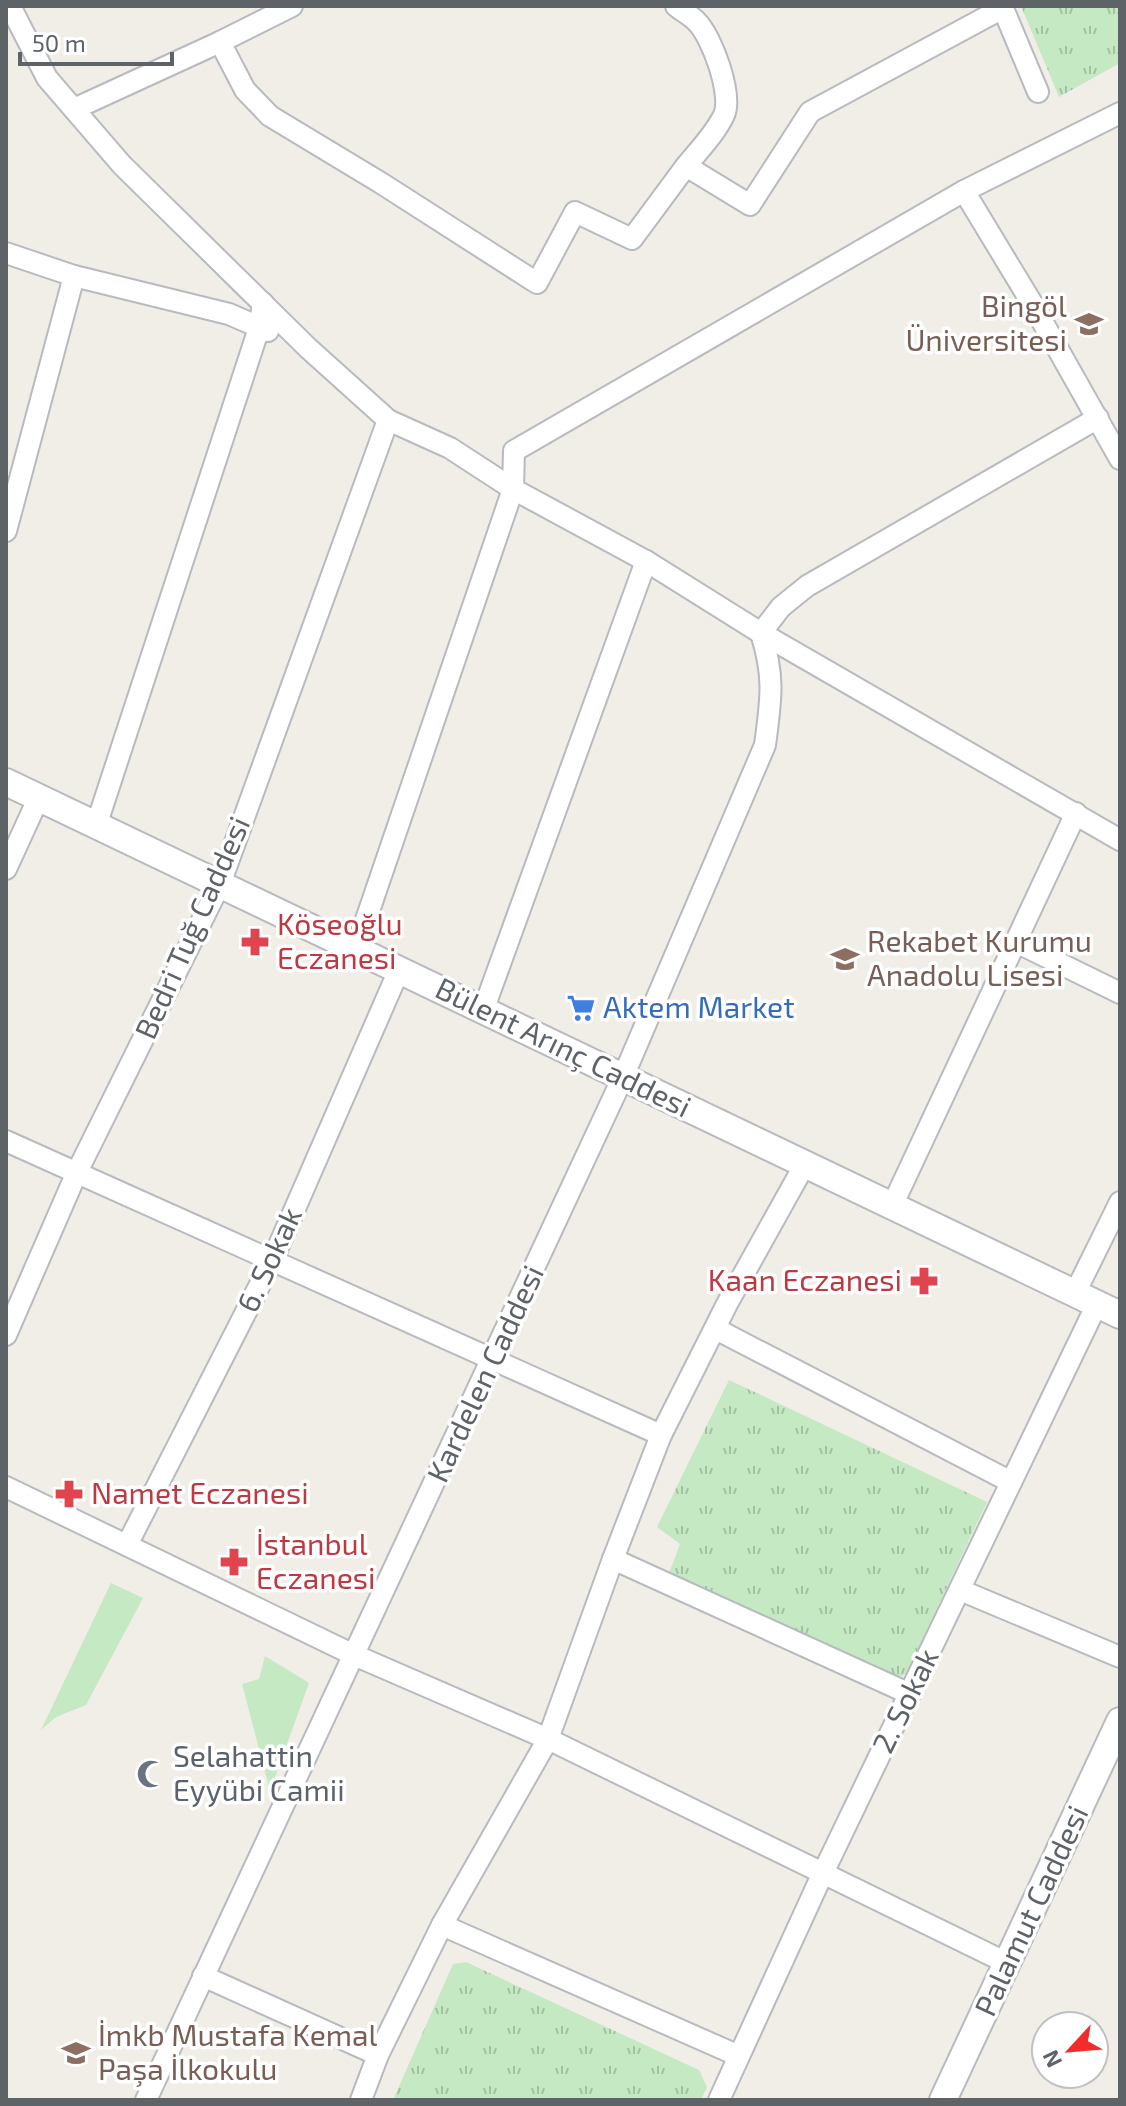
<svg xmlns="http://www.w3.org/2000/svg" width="1126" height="2106" font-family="'Exo 2',sans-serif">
  <defs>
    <pattern id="park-tufts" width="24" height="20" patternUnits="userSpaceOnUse" patternTransform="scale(2)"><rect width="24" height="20" fill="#c5e9c3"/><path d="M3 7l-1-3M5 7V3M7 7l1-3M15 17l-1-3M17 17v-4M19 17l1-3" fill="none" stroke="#a3c0a2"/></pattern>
  </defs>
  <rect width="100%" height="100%" fill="#f1eee7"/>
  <!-- grass -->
  <g fill="#c5e9c3">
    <path d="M111 1583 143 1598 86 1705 56 1717 41 1730Z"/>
    <path d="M265 1656 309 1683 270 1791 242 1684 259 1679Z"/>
  </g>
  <!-- park -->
  <g fill="url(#park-tufts)">
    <path d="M1021 6H1120V63L1059 97Z"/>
    <path d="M729 1380 987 1502 906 1674 896 1679 668 1576 680 1544 657 1527Z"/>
    <path d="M466 1962 699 2070 707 2087 701 2100H393L453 1964Z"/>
  </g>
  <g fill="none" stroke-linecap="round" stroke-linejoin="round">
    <defs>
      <g id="minor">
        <path d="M10 6 47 78 122 165 308 348 388 420 450 448 513 489 646 561 761 633 1120 840"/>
        <path d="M676 6C682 11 690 15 696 21 712 36 733 95 724 115 715 134 699 150 686 166"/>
        <path d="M1002 6 1038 92"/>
        <path d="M220 42 245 90 270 116 381 183 537 283 575 212 632 239 686 166 750 205 810 112 1003 8"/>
        <path d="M74 109 220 42 292 6"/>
        <path d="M964 191 1033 305 1120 459"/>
        <path d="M6 253 74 276 229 314 268 331"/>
        <path d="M6 531 74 276"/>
        <path d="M97 823 259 328 263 303"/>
        <path d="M6 869 39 797"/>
        <path d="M1016 942 1120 993"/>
        <path d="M356 949 513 489 514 451 964 191 1120 113"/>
        <path d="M484 1008 646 561"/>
        <path d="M6 1141 661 1435"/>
        <path d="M892 1206 1076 813"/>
        <path d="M1075 1293 1120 1202"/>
        <path d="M716 1329 1011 1482"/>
        <path d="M6 1335 77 1172 220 884 388 420"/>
        <path d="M6 1487 354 1655 548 1739 1007 1963"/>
        <path d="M127 1545 273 1259 399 970"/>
        <path d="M613 1559 910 1694"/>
        <path d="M960 1590 1120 1657"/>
        <path d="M442 1925 739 2056"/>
        <path d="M203 1976 378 2055"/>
        <path d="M146 2100 623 1077 765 745C771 700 775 677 761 633L781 607 807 586 1098 418"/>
        <path d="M361 2100 378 2055 442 1925 548 1739 613 1559 661 1435 727 1304 805 1164"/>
        <path d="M719 2100 822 1875 1097 1304"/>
      </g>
      <g id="tertiary">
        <path d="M6 782 1120 1315"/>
        <path d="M943 2100 1120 1721"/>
      </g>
    </defs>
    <!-- minor casing -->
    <use href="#minor" stroke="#b7babe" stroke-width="24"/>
    <!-- tertiary casing -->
    <use href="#tertiary" stroke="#b7babe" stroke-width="30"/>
    <!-- minor -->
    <use href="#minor" stroke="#fff" stroke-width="20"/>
    <!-- tertiary -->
    <use href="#tertiary" stroke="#fff" stroke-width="26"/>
  </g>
  <!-- icons -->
  <defs>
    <symbol id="university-bare" viewBox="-9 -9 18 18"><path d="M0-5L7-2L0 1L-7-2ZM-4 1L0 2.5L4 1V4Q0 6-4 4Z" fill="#8d6e63" stroke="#fff" stroke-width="2.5" paint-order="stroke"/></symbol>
    <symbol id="pharmacy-bare" viewBox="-9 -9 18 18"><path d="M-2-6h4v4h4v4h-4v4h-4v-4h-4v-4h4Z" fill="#e0444e" stroke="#fff" stroke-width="2.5" paint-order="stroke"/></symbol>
    <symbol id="school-bare" viewBox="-9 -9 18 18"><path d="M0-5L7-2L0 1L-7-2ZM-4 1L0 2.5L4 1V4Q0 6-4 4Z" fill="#8d6e63" stroke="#fff" stroke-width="2.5" paint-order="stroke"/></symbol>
    <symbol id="supermarket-bare" viewBox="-9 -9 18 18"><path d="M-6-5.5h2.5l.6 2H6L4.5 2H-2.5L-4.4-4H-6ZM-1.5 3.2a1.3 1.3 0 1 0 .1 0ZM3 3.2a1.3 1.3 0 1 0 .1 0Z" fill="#3f7fe0" stroke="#fff" stroke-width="2.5" paint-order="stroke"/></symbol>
    <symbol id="mosque-bare" viewBox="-9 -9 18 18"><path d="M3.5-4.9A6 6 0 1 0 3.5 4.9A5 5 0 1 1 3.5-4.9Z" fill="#6b7280" stroke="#fff" stroke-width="2.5" paint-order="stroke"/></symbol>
  </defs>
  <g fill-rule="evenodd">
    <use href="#university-bare" x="1069" y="304" width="40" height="40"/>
    <use href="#pharmacy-bare" x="235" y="922" width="40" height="40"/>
    <use href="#school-bare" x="825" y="939" width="40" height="40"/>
    <use href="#supermarket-bare" x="561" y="988" width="40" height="40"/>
    <use href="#pharmacy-bare" x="904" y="1261" width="40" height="40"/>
    <use href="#pharmacy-bare" x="49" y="1474" width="40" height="40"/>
    <use href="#pharmacy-bare" x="214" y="1542" width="40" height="40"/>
    <use href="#mosque-bare" x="131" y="1754" width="40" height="40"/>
    <use href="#school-bare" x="56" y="2033" width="40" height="40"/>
  </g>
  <g text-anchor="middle" stroke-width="7" stroke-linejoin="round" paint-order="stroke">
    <!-- education labels -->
    <g font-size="30" fill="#785e54" stroke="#fff" text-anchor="start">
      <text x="1067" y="317" text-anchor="end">Bingöl<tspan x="1067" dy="34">Üniversitesi</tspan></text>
      <text x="867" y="952">Rekabet Kurumu<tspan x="867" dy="34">Anadolu Lisesi</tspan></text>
      <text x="98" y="2046">İmkb Mustafa Kemal<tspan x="98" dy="34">Paşa İlkokulu</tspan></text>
    </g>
    <!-- health labels -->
    <g font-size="30" fill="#be3a42" stroke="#fff" text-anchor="start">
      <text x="277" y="935">Köseoğlu<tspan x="277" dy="34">Eczanesi</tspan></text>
      <text x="902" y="1291" text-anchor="end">Kaan Eczanesi</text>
      <text x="91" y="1504">Namet Eczanesi</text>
      <text x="256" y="1555">İstanbul<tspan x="256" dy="34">Eczanesi</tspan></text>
    </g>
    <!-- street labels -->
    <g font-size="30" fill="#5e6368" stroke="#fff">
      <text transform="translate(193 928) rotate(-66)" y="10">Bedri Tuğ Caddesi</text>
      <text transform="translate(563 1048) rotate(26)" y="10">Bülent Arınç Caddesi</text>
      <text transform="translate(270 1260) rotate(-65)" y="10">6. Sokak</text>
      <text transform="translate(486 1374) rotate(-65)" y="10">Kardelen Caddesi</text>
      <text transform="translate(906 1701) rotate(-64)" y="10">2. Sokak</text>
      <text transform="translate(1032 1911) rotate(-65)" y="10">Palamut Caddesi</text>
    </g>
    <!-- shop labels -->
    <g font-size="30" fill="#366cbe" stroke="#fff" text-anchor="start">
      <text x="603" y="1018">Aktem Market</text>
    </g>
    <!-- worship labels -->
    <g font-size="30" fill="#5b616d" stroke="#fff" text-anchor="start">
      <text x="173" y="1767">Selahattin<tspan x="173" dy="34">Eyyübi Camii</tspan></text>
    </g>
  </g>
  <!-- border -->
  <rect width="1126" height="2106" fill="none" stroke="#5e6368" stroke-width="16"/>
  <!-- north arrow -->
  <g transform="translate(1070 2050) rotate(244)"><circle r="38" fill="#ffffff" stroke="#bfc1c3" stroke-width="2"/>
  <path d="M0-6L14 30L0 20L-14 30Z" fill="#f12d2c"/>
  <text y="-12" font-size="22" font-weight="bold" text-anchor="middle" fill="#5e6368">N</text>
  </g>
  <!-- scale -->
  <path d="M20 52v12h152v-12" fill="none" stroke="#5e6368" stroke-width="4"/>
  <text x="32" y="52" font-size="24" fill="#5e6368" stroke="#ffffff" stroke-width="6" paint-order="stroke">50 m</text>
</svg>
